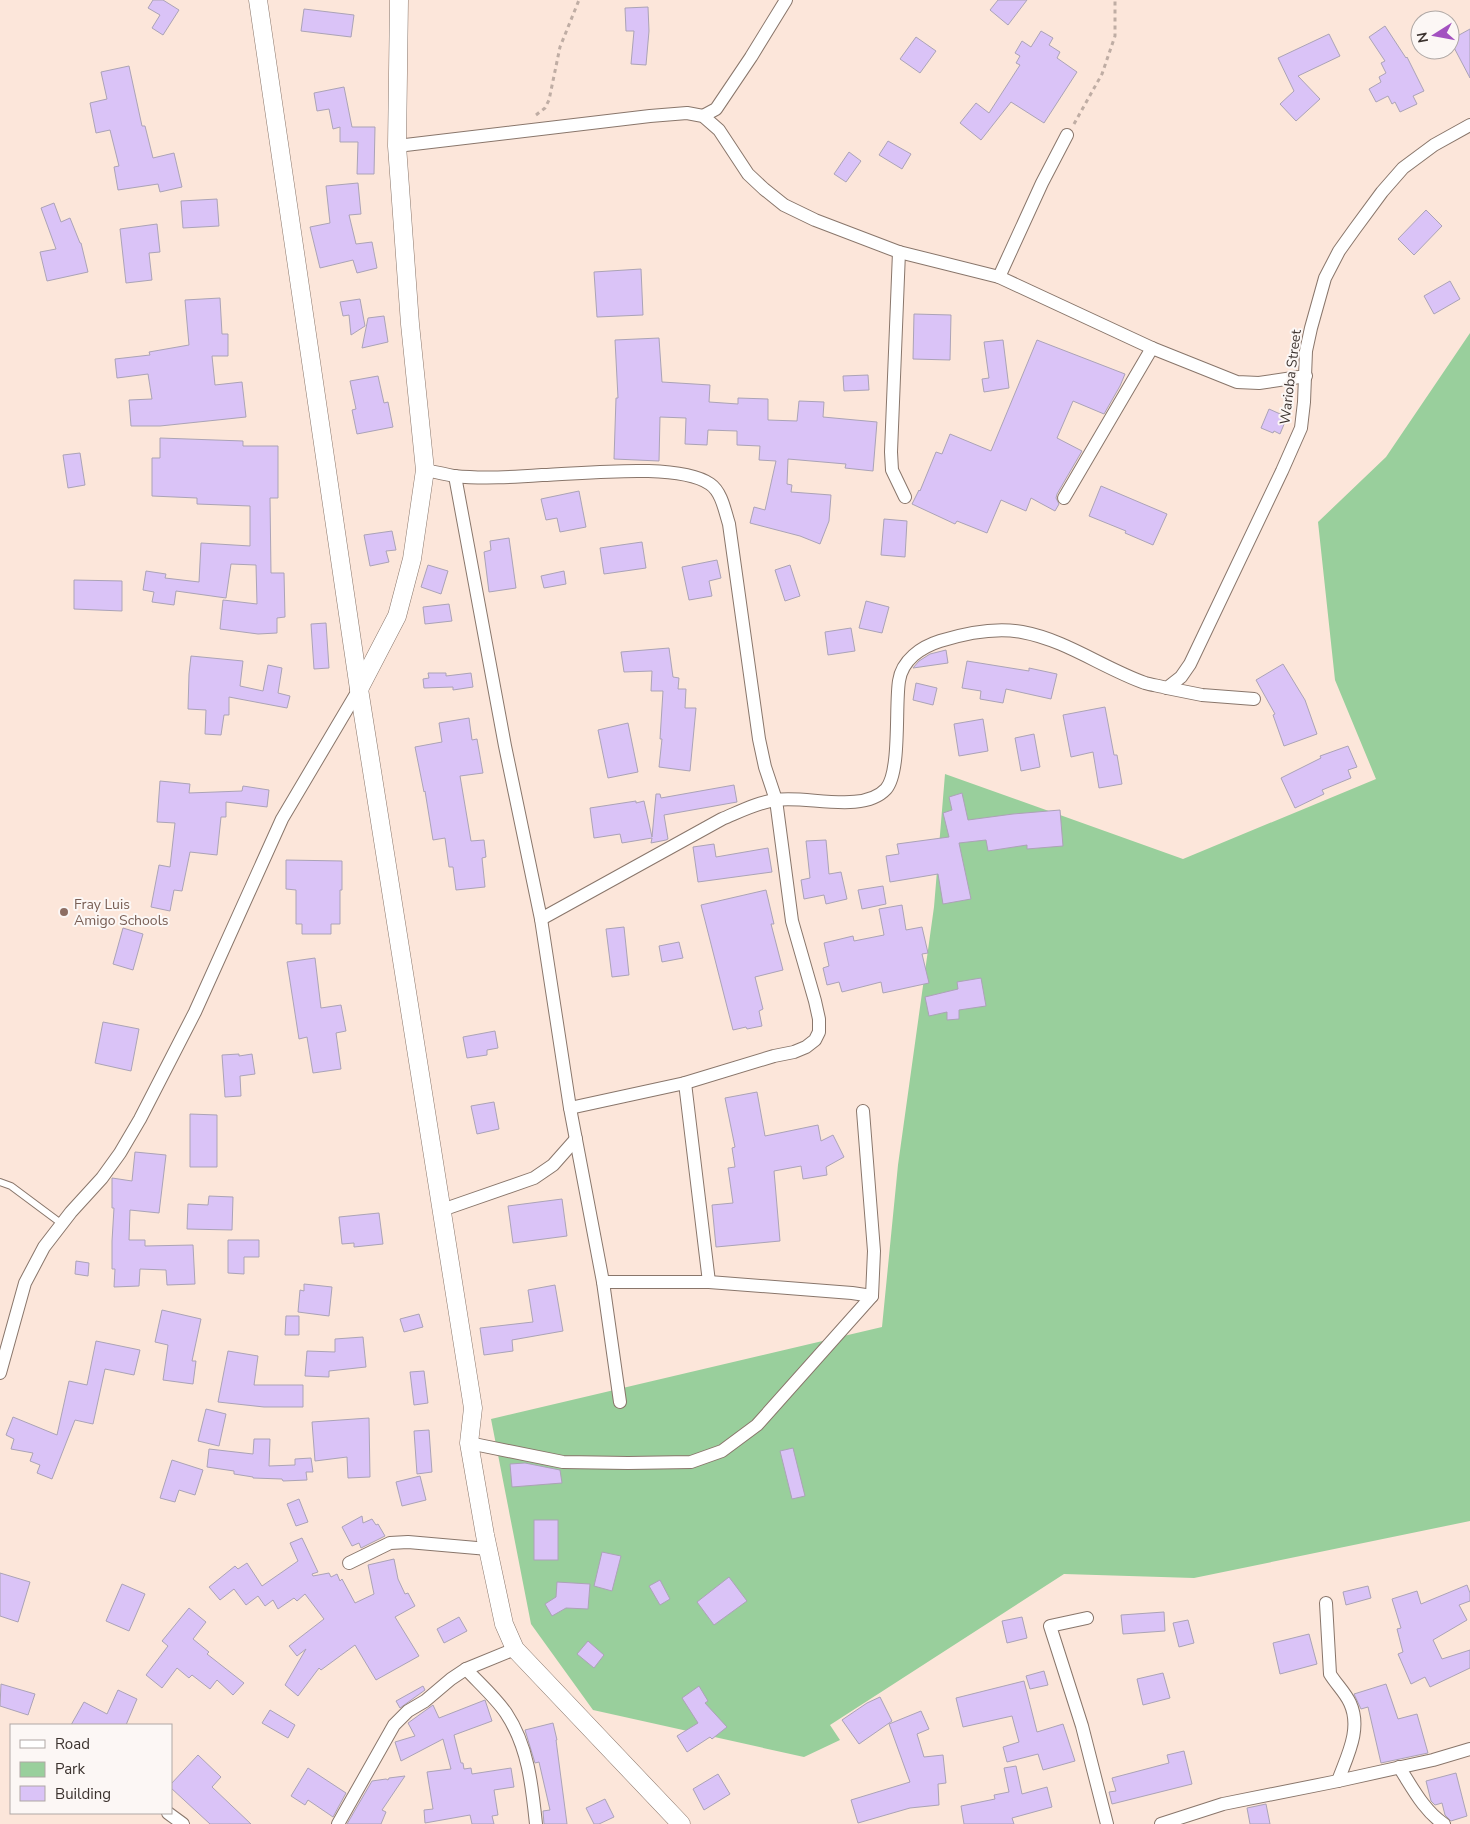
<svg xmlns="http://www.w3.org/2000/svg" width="1470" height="1824" font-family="'Nunito Sans',sans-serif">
  <rect width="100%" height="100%" fill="#fce6da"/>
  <!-- green -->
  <path fill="#99cf9c" d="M1470 333V1521L1194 1578 1064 1574 830 1725 840 1740 804 1757 593 1710 531 1624 491 1419 882 1327 898 1165 934 907 945 774 1183 859 1376 779 1335 680 1318 522 1386 457Z"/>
  <!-- building -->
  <g fill="#dac3f7" stroke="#aba3b6">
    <path d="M153 0H163L179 10 163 35 152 28 160 15 148 8Z"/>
    <path d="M998 0H1027L1008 25 990 10Z"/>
    <path d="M648 7 649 31 646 65 631 64 634 31H626L625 8Z"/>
    <path d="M304 9 354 15 351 37 301 31Z"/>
    <path d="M1385 26 1406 58 1407 57 1424 91 1413 96 1417 104 1400 112 1395 102 1392 104 1388 96 1376 102 1369 89 1381 82 1379 77 1386 73 1381 63 1385 61 1369 37Z"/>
    <path d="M1470 29V78L1450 40Z"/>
    <path d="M1041 31 1053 38 1049 45 1060 52 1057 58 1077 72 1044 123 1011 102 981 140 960 123 976 103 989 113 1020 65 1016 63 1020 56 1015 53 1022 41 1031 47Z"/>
    <path d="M1329 34 1340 56 1298 76 1320 99 1296 121 1280 104 1294 91 1278 58Z"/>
    <path d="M916 37 936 51 920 73 900 59Z"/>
    <path d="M129 66 142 126H145L153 158 174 153 182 187 160 192 158 184 118 190 114 167 119 166 110 130 96 133 90 103 107 99 101 72Z"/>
    <path d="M344 87 352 127H375L374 174H357L358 142H340V127L333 129 329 109 317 111 314 93Z"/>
    <path d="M888 141 911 154 902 169 879 155Z"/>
    <path d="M849 152 861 161 846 182 834 174Z"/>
    <path d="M358 183 361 214 349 215 356 244 372 242 377 268 357 273 353 260 320 268 310 227 330 223 326 186Z"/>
    <path d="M217 199 219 226 183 228 181 201Z"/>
    <path d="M54 203 61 222 70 218 80 243H81L88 272 47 281 40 252 56 249 41 208Z"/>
    <path d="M1426 210 1442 226 1414 255 1398 239Z"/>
    <path d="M157 224 160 252 149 253 152 280 126 283 120 229Z"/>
    <path d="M641 269 643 315 597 317 594 272Z"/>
    <path d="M1450 281 1460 299 1434 314 1424 296Z"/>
    <path d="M220 298 222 334H228V356H212L215 385 242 382 246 417 160 426H131L129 400 152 399 148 374 117 378 115 359 150 355 149 352 189 345 185 300Z"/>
    <path d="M360 299 365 326 351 335 349 315 343 316 340 302Z"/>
    <path d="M914 314 951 315 950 360 913 359Z"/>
    <path d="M384 316 388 342 362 348 368 318Z"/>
    <path d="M659 338 662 382 710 385 709 402 738 404V398L768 399V420L797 421 799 401 824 402 823 417 877 422 873 471 845 468 846 464 788 459 787 484 792 485 791 492 831 495 829 521 820 544 800 536 750 523 754 507 765 510 776 461 759 460 760 446 737 445V431L708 430 707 445 685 444 686 418 660 417 659 461 614 459 616 398H618L615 340Z"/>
    <path d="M1003 340 1009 388 984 392 982 379 989 378 984 342Z"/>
    <path d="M1037 340 1125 374 1120 386 1104 414 1073 401 1057 438 1082 451 1057 494 1056 498 1059 504 1055 511 1031 498 1026 511 1001 500 987 533 957 521 955 524 912 504 919 490 920 491 936 452 942 454 950 434 991 451Z"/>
    <path d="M868 375 869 390 844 391 843 376Z"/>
    <path d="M378 376 384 403 388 402 393 427 357 434 352 410 356 409 350 381Z"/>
    <path d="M1269 409 1287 417 1280 434 1274 431 1273 433 1261 428Z"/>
    <path d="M160 438 243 441V446H278V498H270L271 573H284L285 617 277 618V633L258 634 220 629 223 600 257 604 256 565 231 564 226 598 176 591 174 605 152 602 154 592 143 590 146 571 166 574 165 578 199 582 201 543 250 546V506L197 504V498L152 496V458H160Z"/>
    <path d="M80 453 85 485 68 488 63 455Z"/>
    <path d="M1101 486 1167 514 1153 545 1125 533 1126 531 1089 516Z"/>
    <path d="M579 491 586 527 560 532 557 518 546 520 541 499Z"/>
    <path d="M884 519 907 521 905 557 881 555Z"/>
    <path d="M392 531 396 550 386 551 389 562 370 566 364 535Z"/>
    <path d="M509 538 516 588 489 592 484 552 491 550 490 541Z"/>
    <path d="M642 542 646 568 604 574 600 548Z"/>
    <path d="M717 560 721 578 709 581 712 596 689 600 682 567Z"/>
    <path d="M428 565 448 571 441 594 421 587Z"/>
    <path d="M790 565 800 596 785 601 775 570Z"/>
    <path d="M564 571 566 584 544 588 541 576Z"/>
    <path d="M74 580 122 581V611L74 609Z"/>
    <path d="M866 601 889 607 882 633 859 628Z"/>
    <path d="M449 604 452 621 425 624 423 607Z"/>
    <path d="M326 623 329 668 314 669 311 624Z"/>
    <path d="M851 628 855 651 828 655 825 632Z"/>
    <path d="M669 648 673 677 679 678 678 689H686L685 708H696L690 771 659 767 662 739H660L663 691H651L652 671 624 672 621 652Z"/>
    <path d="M946 650 948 663 913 668 919 661 930 654Z"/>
    <path d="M191 656 243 661 240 686 263 691 268 665 282 668 278 693 290 696 287 708 229 697V715H224L221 735 205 734 206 710 188 709 189 674Z"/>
    <path d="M967 661 1029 671V668L1057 674 1051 699 1006 689 1003 703 980 699 981 691 962 688Z"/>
    <path d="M1283 664 1305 700 1317 734 1284 746 1273 715 1275 714 1256 680Z"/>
    <path d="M428 673H446V676L471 673 473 687 453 690V687L424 688 423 679 429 678Z"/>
    <path d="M916 683 937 688 933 705 913 700Z"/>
    <path d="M1105 707 1114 755H1117L1122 784 1099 788 1093 752 1071 757 1063 715Z"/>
    <path d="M469 718 472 740 477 739 483 773 460 776 471 841 484 840 486 857 482 858 485 887 456 890 453 867H449L445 838 433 840 425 791 424 792 415 747 442 742 439 723Z"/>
    <path d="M983 719 988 751 959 756 954 724Z"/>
    <path d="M628 723 638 772 608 778 598 730Z"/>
    <path d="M1034 734 1040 767 1021 771 1015 738Z"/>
    <path d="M1348 746 1357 767 1348 770 1351 778 1322 790 1324 794 1295 808 1281 778 1321 758 1320 756Z"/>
    <path d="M160 781 190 784 189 793 242 791 243 786 269 790 267 807 226 802V817H221L217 855 190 852 182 891 174 890 170 911 151 907 159 865 170 867 175 823 157 822Z"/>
    <path d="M734 785 737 802 664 815 668 839 666 840 651 843 652 838 622 843 620 834 594 838 590 808 636 801V803L644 801 652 837 656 794H660L661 798Z"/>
    <path d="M962 793 968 820 1013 814 1060 810 1063 846 1027 849V845L988 851 986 840 959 843 971 899 943 904 938 874 890 882 886 856 899 854 897 844 949 837 943 813 952 810 949 797Z"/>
    <path d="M826 840 829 874 841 872 847 899 826 904 824 895 804 899 801 880 810 878 806 841Z"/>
    <path d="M714 844 716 857 768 848 772 872 698 882 693 847Z"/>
    <path d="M286 860 342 861V890H340V924H331V934H302V924H296V890L286 889Z"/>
    <path d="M883 886 886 904 862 909 858 890Z"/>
    <path d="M766 890 774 924H771L783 970 755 977 763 1009 759 1011 762 1026 747 1029 746 1027 733 1030 701 905Z"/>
    <path d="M902 905 906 930 922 927 928 953 922 954 929 983 883 993 881 982 842 992 839 982 827 985 823 968 829 966 824 943 853 936 854 941 884 935 879 909Z"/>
    <path d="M624 927 629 975 612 977 606 929Z"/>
    <path d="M123 928 143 934 133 970 113 964Z"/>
    <path d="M679 942 683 958 662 962 659 946Z"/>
    <path d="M315 958 321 1008 341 1005 346 1031 336 1033 341 1069 313 1073 307 1037 299 1039 287 962Z"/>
    <path d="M981 978 986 1006 959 1010V1019L947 1020V1012L929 1016 925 997 958 989 957 982Z"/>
    <path d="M103 1022 139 1029 131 1071 95 1063Z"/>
    <path d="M495 1031 498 1048 487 1050V1055L467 1058 463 1037Z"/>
    <path d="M239 1054V1056L252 1054 255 1074 240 1076 241 1096 225 1097 222 1055Z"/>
    <path d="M757 1092 765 1136 818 1125 821 1141 833 1135 844 1157 826 1167 827 1175 803 1179 801 1166 774 1171 780 1241 716 1247 712 1205 733 1203 728 1168 735 1167 732 1148 735 1147 725 1098Z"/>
    <path d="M494 1102 499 1129 477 1134 471 1106Z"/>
    <path d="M190 1114 217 1115V1167H190Z"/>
    <path d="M135 1152 166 1155 159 1213 130 1210 129 1240H145V1246L193 1245 195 1284 167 1285 166 1270 140 1269 139 1286 114 1287 115 1269H112V1241L114 1208H112V1178L132 1181Z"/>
    <path d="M209 1196 233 1197 232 1230 187 1229 188 1204 208 1205Z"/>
    <path d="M562 1199 567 1236 513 1243 508 1206Z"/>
    <path d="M379 1213 383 1244 354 1247V1243L342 1244 339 1217Z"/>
    <path d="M228 1240H259V1257H244V1274L228 1273Z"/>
    <path d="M76 1261 89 1263 88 1276 75 1274Z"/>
    <path d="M304 1284 332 1287 329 1316 298 1312 300 1290 304 1291Z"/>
    <path d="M555 1285 563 1331 512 1340 513 1351 484 1355 480 1328 533 1322 528 1290Z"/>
    <path d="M162 1310 201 1319 192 1361H196L193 1384 163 1380 168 1345 155 1342Z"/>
    <path d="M419 1314 423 1327 404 1332 400 1319Z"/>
    <path d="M286 1316H299V1335H285Z"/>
    <path d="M363 1337 366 1367 329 1371V1377L305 1376 307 1351 335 1352V1339Z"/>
    <path d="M96 1341 140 1350 134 1375 105 1369 93 1424 75 1420 52 1479 37 1473 40 1465 30 1461 33 1453 11 1449 14 1439 6 1435 13 1417 57 1435 69 1381 87 1385Z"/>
    <path d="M228 1351 258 1356 254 1385H303V1407H264L218 1402Z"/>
    <path d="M424 1371 428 1403 414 1405 410 1372Z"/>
    <path d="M206 1409 226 1414 219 1446 198 1441Z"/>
    <path d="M369 1418 370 1477 348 1478 347 1457 315 1461 312 1422Z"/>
    <path d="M429 1430 432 1472 417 1474 414 1431Z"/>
    <path d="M254 1439H270L269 1466 295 1465V1459L311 1458 313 1472H306L307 1480 283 1481 282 1479 253 1478V1477L234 1474V1471L207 1467 209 1449 253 1454Z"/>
    <path d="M793 1448 805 1496 792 1499 780 1451Z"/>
    <path d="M172 1460 203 1470 195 1495 179 1490 175 1502 160 1498Z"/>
    <path d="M525 1463 560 1470 562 1483 512 1487 510 1464Z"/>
    <path d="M420 1476 426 1500 402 1506 396 1482Z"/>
    <path d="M299 1499 308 1522 296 1526 287 1504Z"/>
    <path d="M362 1516 363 1523 372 1519 376 1525 378 1524 385 1536 361 1548 359 1543 352 1546 342 1527Z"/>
    <rect x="534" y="1520" width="24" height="40"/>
    <path d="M302 1538 318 1572 312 1574 313 1576 329 1573 331 1577 337 1574 340 1581 342 1579 355 1603 374 1594 368 1565 394 1559 398 1579 405 1594 408 1593 415 1606 395 1617 419 1656 376 1680 355 1645 321 1670 319 1668 298 1696 285 1685 306 1649 297 1656 289 1646 324 1619 305 1594 297 1601 294 1598 278 1609 273 1600 265 1606 258 1596 246 1605 234 1589 220 1600 209 1587 235 1566 238 1569 247 1563 262 1586 298 1561 290 1543Z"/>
    <path d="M602 1552 621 1556 612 1591 594 1586Z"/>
    <path d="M0 1573 30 1582 18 1622 0 1616Z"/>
    <path d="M729 1577 747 1601 714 1625 697 1602Z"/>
    <path d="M660 1580 670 1599 660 1605 649 1586Z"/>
    <path d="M557 1582 590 1584 588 1609 566 1608 552 1616 545 1604 556 1597Z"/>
    <path d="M122 1584 145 1594 129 1631 106 1621Z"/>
    <path d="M1467 1585 1470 1593V1601L1459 1605 1467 1620 1433 1640 1442 1659 1470 1650V1668L1430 1687 1425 1677 1411 1684 1398 1654 1403 1652 1397 1629 1401 1628 1392 1599 1417 1591 1421 1604Z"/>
    <path d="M1368 1586 1371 1598 1346 1605 1343 1592Z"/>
    <path d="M189 1608 206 1622 193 1639 209 1652 207 1654 244 1683 233 1695 217 1680 210 1689 192 1675 189 1678 177 1668 162 1688 146 1675 168 1646 162 1641Z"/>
    <path d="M1164 1612 1165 1631 1123 1634 1121 1615Z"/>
    <path d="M459 1617 467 1631 444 1643 437 1629Z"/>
    <path d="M1022 1617 1027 1638 1007 1643 1002 1621Z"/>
    <path d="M1188 1620 1194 1643 1179 1647 1173 1623Z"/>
    <path d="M1309 1634 1317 1664 1280 1674 1273 1643Z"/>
    <path d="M588 1641 604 1655 594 1668 577 1654Z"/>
    <path d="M1044 1671 1048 1685 1030 1689 1026 1676Z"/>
    <path d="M1163 1673 1170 1698 1143 1705 1137 1679Z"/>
    <path d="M1024 1681 1037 1732 1063 1724 1075 1761 1043 1770 1038 1754 1007 1762 1003 1747 1019 1742 1012 1716 963 1727 956 1698Z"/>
    <path d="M1 1684 35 1694 28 1715 0 1706Z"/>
    <path d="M1386 1684 1398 1719 1417 1714 1428 1753 1381 1763 1368 1707 1361 1709 1354 1694Z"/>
    <path d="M423 1686 425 1690 400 1708 396 1701Z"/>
    <path d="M699 1686 708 1701 705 1703 727 1727 712 1739 710 1737 687 1752 677 1736 698 1723 682 1698Z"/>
    <path d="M118 1690 137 1699 126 1725H71L84 1702 107 1714Z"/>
    <path d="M880 1697 892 1721 859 1744 842 1720 867 1703Z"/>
    <path d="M485 1700 492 1721 454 1735 461 1763H463L464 1769 471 1768 472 1774 511 1768 514 1787 494 1790 498 1815 492 1816 494 1824H472L470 1815 425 1823 424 1810 433 1809 427 1772 451 1769 443 1739 401 1761 395 1742 415 1736 408 1723 433 1705 439 1718Z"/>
    <path d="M270 1710 295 1725 288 1738 262 1723Z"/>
    <path d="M921 1711 929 1729 917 1734 924 1757 943 1755 946 1783 938 1784 939 1805 910 1808 858 1823 851 1800 910 1782 889 1724Z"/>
    <path d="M553 1723 557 1740H556L567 1824H544L543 1811 550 1810 539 1762 535 1763 525 1730Z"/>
    <path d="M1184 1751 1192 1784 1112 1804 1109 1792 1116 1791 1112 1778 1169 1763 1167 1755Z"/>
    <path d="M198 1755 221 1777 212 1787 251 1824H210L171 1788V1784Z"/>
    <path d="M1016 1766 1022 1794 1047 1787 1052 1807 1012 1818 1014 1824H964L961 1806 995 1799 994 1795 1009 1792 1004 1768Z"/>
    <path d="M308 1768 346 1793 333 1817 308 1800 305 1805 291 1796Z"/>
    <path d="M1456 1773 1467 1816 1451 1821 1445 1815 1442 1803 1435 1805 1431 1801 1426 1781Z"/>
    <path d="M718 1774 730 1794 704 1810 693 1789Z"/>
    <path d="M405 1776 382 1810 386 1812 381 1824H347L372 1781 386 1779 388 1780 389 1778Z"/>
    <path d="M605 1799 614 1817 599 1824H594L586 1808Z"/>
    <path d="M1266 1804 1270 1824H1250L1247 1808Z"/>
  </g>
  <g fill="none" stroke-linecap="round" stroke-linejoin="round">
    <defs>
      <path id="lane" d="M0 1182 11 1186 62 1224"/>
      <g id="street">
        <path d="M703 116 716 109 751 57 786 0"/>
        <path d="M397 146 650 116 687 113 703 116 719 130 748 174 764 189 784 205 815 220 899 252 999 277 1152 348 1237 382 1259 383 1306 376"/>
        <path d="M899 252 891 452 892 470 905 497"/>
        <path d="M999 277 1042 183 1067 135"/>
        <path d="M425 470C435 472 445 474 454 476 483 479 513 477 542 475 582 474 678 462 710 484 722 492 725 512 729 524L759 739 765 767 776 800 792 921 815 1001 819 1019V1032L815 1040 806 1047 794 1052 774 1056 685 1083 570 1108"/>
        <path d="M455 476 505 746 541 919 570 1108 603 1282 620 1402"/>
        <path d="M1064 498 1152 348"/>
        <path d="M1167 688 1202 695 1254 699"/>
        <path d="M541 919 722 819C739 812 758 802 776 800 806 795 863 814 886 789 901 772 895 706 899 681 902 660 921 647 940 641 966 633 995 627 1022 632 1066 640 1103 668 1145 683 1152 685 1160 686 1167 688L1181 677 1190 664 1282 471 1301 428 1304 402 1306 351 1311 328 1325 278 1339 251 1354 230 1382 192 1403 168 1434 145 1470 125"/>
        <path d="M685 1083 709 1282"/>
        <path d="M442 1210 534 1178 553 1165 576 1139"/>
        <path d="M603 1282H709L852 1293 872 1296"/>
        <path d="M0 1373 25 1283 44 1247 71 1212 102 1178 120 1153 140 1119 195 1012 282 819 359 689"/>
        <path d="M469 1443 563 1462 628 1463 691 1462 722 1451 757 1425 872 1296 874 1251 863 1111"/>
        <path d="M349 1563 390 1543 408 1542 488 1549"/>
        <path d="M1326 1603 1330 1674C1336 1684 1345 1692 1350 1703 1362 1729 1347 1756 1338 1781"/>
        <path d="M1087 1618 1050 1626 1082 1726 1107 1824"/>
        <path d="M466 1669C479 1683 495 1697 506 1713 528 1746 532 1785 536 1824"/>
        <path d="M1399 1767C1412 1787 1424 1811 1444 1824"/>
        <path d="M168 1813 183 1824"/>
        <path d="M338 1824 394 1725 408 1711 425 1701 451 1679 466 1669 515 1649"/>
        <path d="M1161 1824 1223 1804 1338 1781 1433 1760 1470 1749"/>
      </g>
      <g id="secondary">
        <path d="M258 0 359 689 473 1408 469 1443 485 1535 504 1624 515 1649 681 1824"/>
        <path d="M359 689 397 616 412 559 425 470 410 324 397 146 399 0"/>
      </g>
    </defs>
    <!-- lane casing -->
    <use href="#lane" stroke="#89766b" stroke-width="8"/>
    <!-- street casing -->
    <use href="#street" stroke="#89766b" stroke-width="14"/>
    <!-- secondary casing -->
    <use href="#secondary" stroke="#89766b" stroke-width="19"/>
    <!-- path -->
    <g stroke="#bfada4" stroke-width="3" stroke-dasharray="4 4" stroke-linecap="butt">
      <path d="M536 115 545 108 549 100 560 47 579 0"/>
      <path d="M1074 124 1102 74 1115 36V0"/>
    </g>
    <!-- lane -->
    <use href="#lane" stroke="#fff" stroke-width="6"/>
    <!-- street -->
    <use href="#street" stroke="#fff" stroke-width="12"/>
    <!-- secondary -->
    <use href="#secondary" stroke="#fff" stroke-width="18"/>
  </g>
  <!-- markers -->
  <circle fill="#8d6e63" stroke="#fcf7f5" stroke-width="2" cx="64" cy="912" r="5"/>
  <g text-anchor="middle" stroke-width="4" stroke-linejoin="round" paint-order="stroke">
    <!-- street labels -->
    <g font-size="14" fill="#3b322e" stroke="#fcf7f5">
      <text transform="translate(1290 377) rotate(-83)" y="5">Warioba Street</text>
    </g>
    <!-- education labels -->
    <g font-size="14" fill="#785e54" stroke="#fcf7f5" text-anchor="start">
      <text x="74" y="909">Fray Luis<tspan x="74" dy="16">Amigo Schools</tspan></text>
    </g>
  </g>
  <!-- legend -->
  <rect x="10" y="1724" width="162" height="90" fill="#fcf7f5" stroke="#afa8a5"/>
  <rect x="20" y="1740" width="25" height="8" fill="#ffffff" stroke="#afa8a5"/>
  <text x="55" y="1749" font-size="15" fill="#3b322e">Road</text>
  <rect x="20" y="1762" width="25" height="15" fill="#99cf9c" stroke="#afa8a5"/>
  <text x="55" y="1774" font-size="15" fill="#3b322e">Park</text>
  <rect x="20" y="1786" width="25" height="15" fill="#dac3f7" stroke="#afa8a5"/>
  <text x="55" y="1799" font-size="15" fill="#3b322e">Building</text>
  <!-- north arrow -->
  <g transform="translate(1435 35) rotate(259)"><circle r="24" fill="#fcf7f5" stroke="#afa8a5"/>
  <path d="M0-4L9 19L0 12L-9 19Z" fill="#a351c0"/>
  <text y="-8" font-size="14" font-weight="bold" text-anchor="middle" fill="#3b322e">N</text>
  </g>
</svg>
